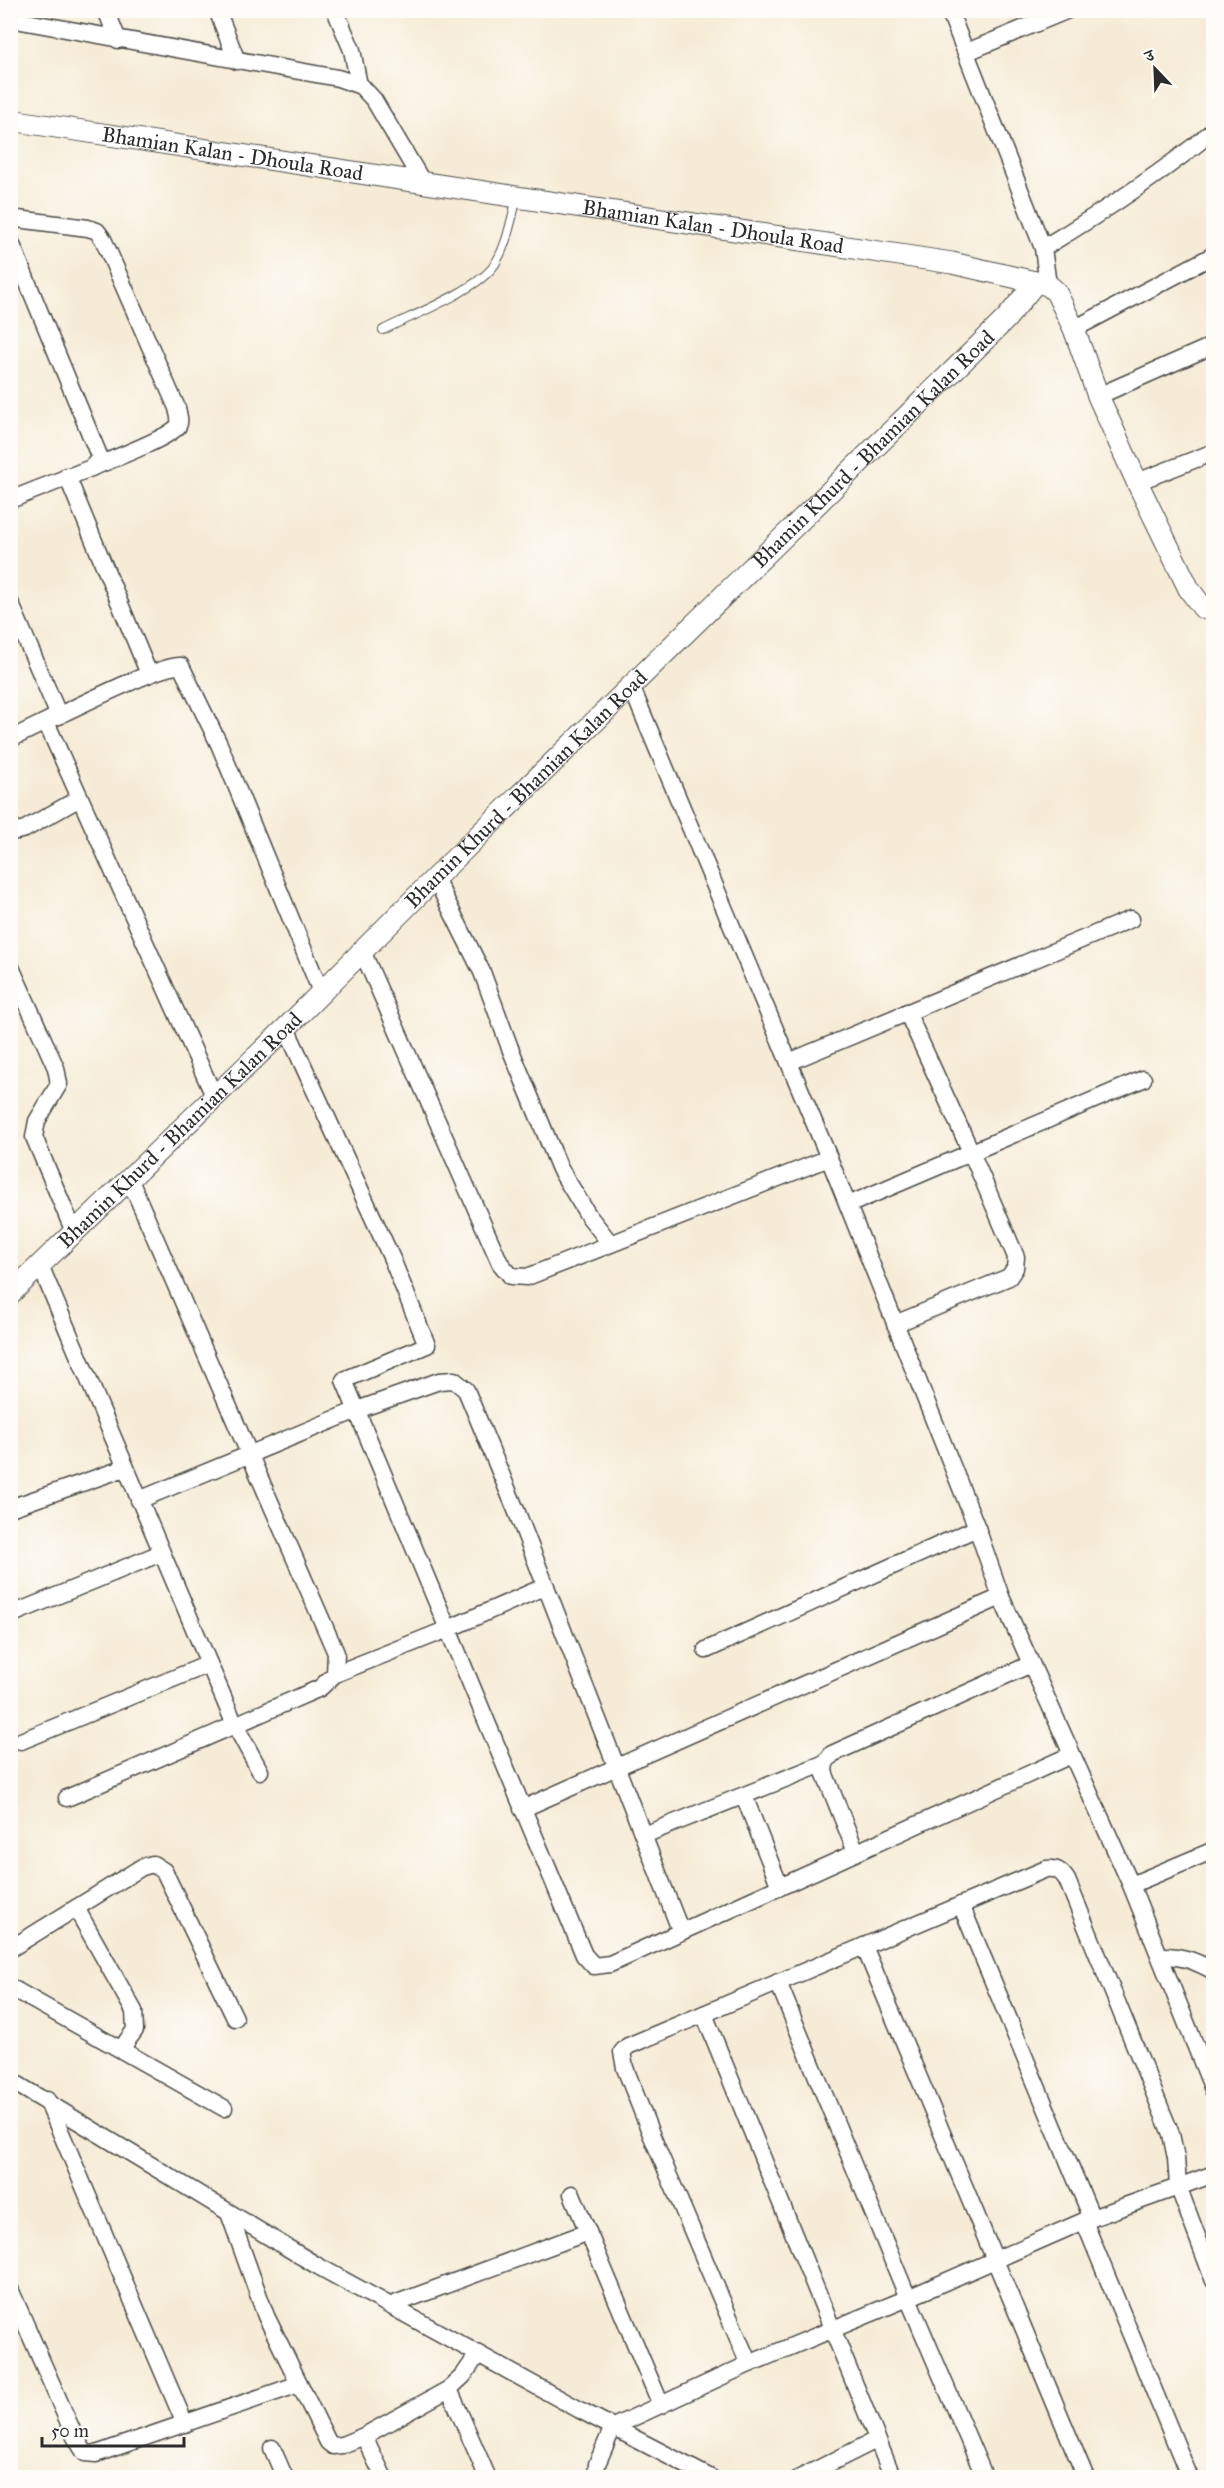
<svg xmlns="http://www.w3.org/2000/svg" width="1224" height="2488" font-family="'IM FELL Great Primer','Noto Serif Devanagari',serif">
  <rect width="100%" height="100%" fill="#fdfcf7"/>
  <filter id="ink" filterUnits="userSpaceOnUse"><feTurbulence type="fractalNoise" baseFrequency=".0167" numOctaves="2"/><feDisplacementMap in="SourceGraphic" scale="12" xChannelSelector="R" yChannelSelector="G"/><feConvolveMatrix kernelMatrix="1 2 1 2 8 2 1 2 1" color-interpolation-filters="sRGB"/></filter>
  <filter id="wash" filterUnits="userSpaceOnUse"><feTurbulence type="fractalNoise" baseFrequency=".008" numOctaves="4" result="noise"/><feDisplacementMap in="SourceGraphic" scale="24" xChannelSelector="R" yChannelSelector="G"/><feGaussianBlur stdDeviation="1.35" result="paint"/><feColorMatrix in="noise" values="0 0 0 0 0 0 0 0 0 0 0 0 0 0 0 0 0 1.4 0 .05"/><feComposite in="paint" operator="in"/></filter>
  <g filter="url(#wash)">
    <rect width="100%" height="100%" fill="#f6ebd6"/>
  </g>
  <g filter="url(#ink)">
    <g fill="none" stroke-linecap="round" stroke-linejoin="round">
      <defs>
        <path id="service" d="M383 330C411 316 480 289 495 264 507 245 511 220 517 198"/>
        <g id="minor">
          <path d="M106 10 118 40"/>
          <path d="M217 10 237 61"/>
          <path d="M335 10 352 50 359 85"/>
          <path d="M949 10 1043 248 1048 285"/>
          <path d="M10 19 338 78 361 86 374 100 423 183"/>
          <path d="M967 52 1068 10"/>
          <path d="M10 218 88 228 97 231 103 239 177 408C178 414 181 421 178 426 169 438 108 461 91 468"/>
          <path d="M10 240 100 458 91 468 10 500"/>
          <path d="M1043 248C1103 212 1160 175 1214 130"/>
          <path d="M1074 329 1214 255"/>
          <path d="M1098 396 1214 345"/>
          <path d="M67 476 149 674"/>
          <path d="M1137 482 1214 452"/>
          <path d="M10 602 59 716"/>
          <path d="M631 686 829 1158 977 1528 1001 1597 1131 1885 1214 2092"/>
          <path d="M46 722 214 1096"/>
          <path d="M10 739C39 726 159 663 181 666L219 744 321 992"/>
          <path d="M10 829 17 831 25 829 80 798"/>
          <path d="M435 878 482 972 510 1048 560 1169 588 1215 610 1243"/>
          <path d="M363 953 500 1263 511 1276 527 1277 829 1158"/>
          <path d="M10 965 56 1068 59 1084 37 1121 34 1137 74 1232"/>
          <path d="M286 1028 392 1259 427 1345 344 1380 584 1955 594 1966 610 1964 1071 1755"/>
          <path d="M789 1062 1131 919"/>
          <path d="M848 1205 1143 1079"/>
          <path d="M40 1265 235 1725 260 1771"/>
          <path d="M895 1324 1009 1277 1015 1268 1016 1257 971 1152 907 1012"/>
          <path d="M139 1500 357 1410 439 1381 454 1380 466 1390 516 1510 681 1932"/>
          <path d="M10 1508 125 1468"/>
          <path d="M10 1615 161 1553"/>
          <path d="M706 1650 977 1528"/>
          <path d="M335 1674 448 1629 546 1586"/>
          <path d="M21 1741 209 1664"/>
          <path d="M744 1796 780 1887"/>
          <path d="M67 1798 320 1688 335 1674 336 1653 129 1178"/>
          <path d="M522 1809 1001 1597"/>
          <path d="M644 1835 825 1763"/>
          <path d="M856 1852 824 1772 825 1763 832 1754 1031 1664"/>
          <path d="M1131 1885 1214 1850"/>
          <path d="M961 1905 1092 2218"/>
          <path d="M76 1908 134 2011 135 2030 121 2049"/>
          <path d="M864 1946 1086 2478"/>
          <path d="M10 1949 142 1867 153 1864 164 1871 235 2018"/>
          <path d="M1160 1956C1181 1955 1195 1961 1214 1971"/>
          <path d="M778 1982 908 2298 985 2478"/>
          <path d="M10 1987 224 2108"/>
          <path d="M704 2014 893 2478"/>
          <path d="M10 2080 316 2265 580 2410 711 2478"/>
          <path d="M47 2100 185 2424"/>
          <path d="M1214 2174 1092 2218 1084 2221 908 2298 749 2364 651 2134 625 2068 622 2052 628 2046 1046 1869C1057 1868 1061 1871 1067 1880L1171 2134 1176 2158 1178 2186 1214 2281"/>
          <path d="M572 2194 661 2405"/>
          <path d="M229 2213 266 2316 328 2442 333 2446 342 2445 364 2436 384 2478"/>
          <path d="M1084 2221 1190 2478"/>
          <path d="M10 2289 75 2437 85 2453 96 2454 299 2384"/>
          <path d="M392 2305 588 2232"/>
          <path d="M449 2389 488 2478"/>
          <path d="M364 2436 449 2389 463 2376 478 2354"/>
          <path d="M272 2448 285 2478"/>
          <path d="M596 2478 597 2464 613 2427 749 2364"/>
          <path d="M800 2478 876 2440"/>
        </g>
        <g id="tertiary">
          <path id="s1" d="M10 120 952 263 1048 285 1056 292 1074 329 1098 396 1137 482 1189 589 1203 608 1214 611"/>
          <path id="s2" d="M10 1294 286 1028 435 878 1006 319 1036 282"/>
        </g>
      </defs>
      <!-- service casing -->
      <use href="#service" stroke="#494845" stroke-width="10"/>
      <!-- minor casing -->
      <use href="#minor" stroke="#494845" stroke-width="19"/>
      <!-- tertiary casing -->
      <use href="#tertiary" stroke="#494845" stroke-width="23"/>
      <!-- service -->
      <use href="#service" stroke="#fff" stroke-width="8"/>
      <!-- minor -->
      <use href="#minor" stroke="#fff" stroke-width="16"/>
      <!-- tertiary -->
      <use href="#tertiary" stroke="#fff" stroke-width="21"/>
    </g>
  </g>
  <g text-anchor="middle" stroke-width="4.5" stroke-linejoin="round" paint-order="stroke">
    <!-- street labels -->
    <g font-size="21" fill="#2b2b2b" stroke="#fdfcf7">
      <text dy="7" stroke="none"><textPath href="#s1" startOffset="225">Bhamian Kalan - Dhoula Road</textPath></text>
      <text dy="7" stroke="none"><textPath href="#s1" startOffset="711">Bhamian Kalan - Dhoula Road</textPath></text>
      <text dy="7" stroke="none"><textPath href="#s2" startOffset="1208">Bhamin Khurd - Bhamian Kalan Road</textPath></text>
      <text dy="7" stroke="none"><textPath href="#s2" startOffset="722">Bhamin Khurd - Bhamian Kalan Road</textPath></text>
      <text dy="7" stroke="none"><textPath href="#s2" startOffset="236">Bhamin Khurd - Bhamian Kalan Road</textPath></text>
    </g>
  </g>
  <!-- margin -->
  <rect width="1224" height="2488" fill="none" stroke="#fdfcf7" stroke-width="36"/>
  <!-- north arrow -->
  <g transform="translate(1155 69) rotate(337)" stroke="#fdfcf7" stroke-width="4.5" paint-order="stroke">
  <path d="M0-4.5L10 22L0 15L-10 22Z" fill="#2b2b2b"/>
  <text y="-9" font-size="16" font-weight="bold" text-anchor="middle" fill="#2b2b2b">उ</text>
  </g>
  <!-- scale -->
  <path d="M42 2437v9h142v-9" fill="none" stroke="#2b2b2b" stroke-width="3"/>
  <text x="51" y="2437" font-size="18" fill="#2b2b2b" stroke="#fdfcf7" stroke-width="4.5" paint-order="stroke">50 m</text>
</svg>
